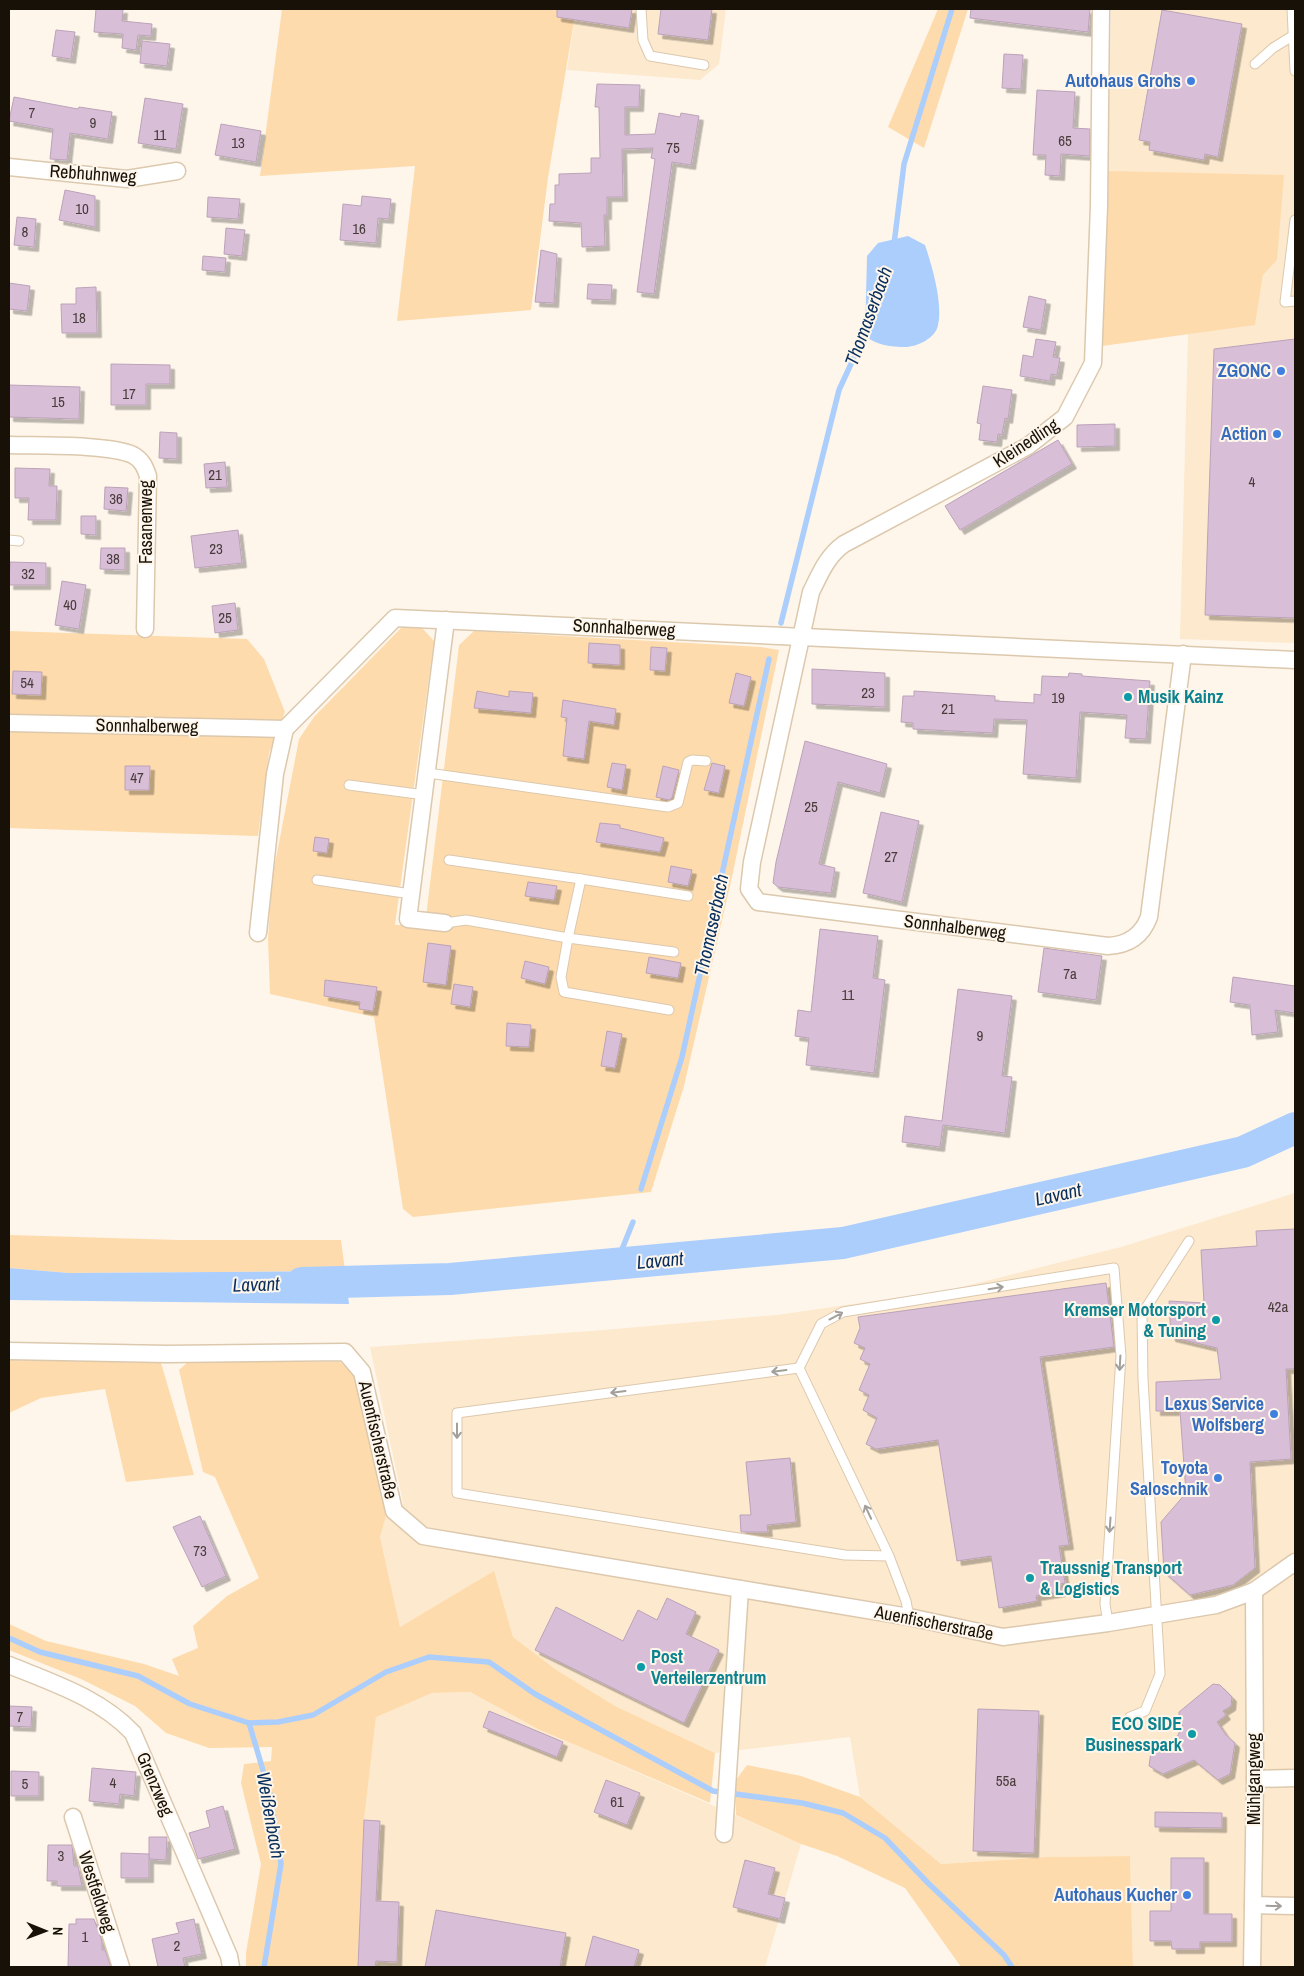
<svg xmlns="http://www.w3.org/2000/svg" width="1304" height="1976" font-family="'Archivo Narrow',sans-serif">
  <defs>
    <filter id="shadow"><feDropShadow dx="4.5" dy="4.5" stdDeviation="0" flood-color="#0004"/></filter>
  </defs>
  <rect width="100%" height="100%" fill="#fef6eb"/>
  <!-- built -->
  <g fill="#fde9cd">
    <path d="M576 9H726L719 64 700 80 567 70Z"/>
    <path d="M1111 9H1295V643L1180 639 1188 334 1255 324 1263 275 1277 260 1108 171Z"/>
    <path d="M1295 1193V1967H1133L1130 1856 1047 1857 941 1864 860 1797 850 1737 715 1753 615 1706 555 1669 513 1637 494 1572 400 1627 380 1537 386 1516 403 1503 370 1347 592 1331 777 1315 950 1290 1121 1247Z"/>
    <path d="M470 1692 538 1729 801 1844 765 1967H358L364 1820 376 1716 432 1693Z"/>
  </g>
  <!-- green -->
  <g fill="#fedbac">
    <path d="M282 9H576L548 178 531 310 397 321 415 166 260 176Z"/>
    <path d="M938 9H968L924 148 888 127Z"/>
    <path d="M1108 171 1284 175 1277 260 1263 275 1255 325 1102 346Z"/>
    <path d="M401 628H422L434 641 395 925H425L459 645 474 631 761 647 779 650 732 877 684 1086 651 1192 413 1217 403 1209 374 1017 270 994 268 939 272 879 299 739 314 717Z"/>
    <path d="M9 631 247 639 264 659 285 712 269 753 258 836 9 828Z"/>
    <path d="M9 1235 179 1240H341L345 1271 69 1273 9 1268Z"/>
    <path d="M9 1360 161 1363 194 1475 126 1482 105 1389 41 1398 9 1413Z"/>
    <path d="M188 1362H340L353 1373 386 1516 380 1537 400 1627 494 1571 513 1637 555 1669 615 1706 715 1753 710 1803 538 1729 470 1692 432 1693 376 1717 364 1820 358 1967H246V1953L261 1864 241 1783 244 1764 271 1761 272 1747 209 1748 166 1733 135 1706 81 1679 9 1650V1624L46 1641 144 1664 179 1676 172 1659 198 1648 193 1626 227 1596 259 1578 215 1477 203 1472 179 1370Z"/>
    <path d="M747 1765 801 1776 860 1797 941 1864 1047 1857 1130 1856 1133 1967H961L905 1888 837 1856 801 1844 736 1815V1780Z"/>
  </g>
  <!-- water -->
  <g fill="#accefd">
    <path d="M908 236 925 245C932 266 943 303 938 325 936 338 917 347 905 347 892 347 876 345 865 336L867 256 878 243Z"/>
    <path d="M9 1268 69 1273 345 1271 349 1304 9 1300Z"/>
  </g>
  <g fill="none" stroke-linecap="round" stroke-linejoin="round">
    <!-- stream -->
    <g stroke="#accefd" stroke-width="5.5">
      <path d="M894 244 904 164 952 9"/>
      <path d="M781 623 839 390 867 329"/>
      <path d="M641 1189 682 1057 769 659"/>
      <path d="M616 1264 633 1222"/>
      <path d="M9 1638 40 1652 138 1676 190 1704 249 1723 278 1722 313 1715 386 1672 429 1657 489 1662 535 1694 713 1791 802 1803 843 1813 885 1838 928 1883 1004 1955 1012 1967"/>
      <path d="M249 1723 270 1794 281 1864 264 1967"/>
    </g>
    <!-- river -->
    <path stroke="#accefd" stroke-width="32" d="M302 1283 450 1279 843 1243 1243 1152 1295 1128"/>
  </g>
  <!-- building -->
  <g fill="#d8bed6" stroke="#bba2b9" filter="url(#shadow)">
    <path d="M96 9H123L122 21 152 24 151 36 138 35 136 50 122 48 123 34 94 32Z"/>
    <path d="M557 9H632L629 28 557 17Z"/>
    <path d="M661 9H712L708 40 658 34Z"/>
    <path d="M971 9H1090L1088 32 970 18Z"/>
    <path d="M1162 10 1242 24 1218 157 1205 154 1204 160 1149 150 1150 142 1139 140Z"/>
    <path d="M56 30 75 32 71 59 52 56Z"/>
    <path d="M142 41 170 44 167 66 140 63Z"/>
    <path d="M1004 54 1023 55 1021 89 1002 88Z"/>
    <path d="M597 84 640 85 639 107H625V135L655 134 659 113 680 117 681 113 699 116 691 165 672 162 654 294 637 292 655 159 651 158 653 148 622 149 623 197H607V215H604L605 246 582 247 581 223 549 221 550 204H555V185H559V174L591 173V158H600L599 107H595Z"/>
    <path d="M1037 90 1075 92 1073 128 1090 129V156L1061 154 1060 176 1045 175 1046 155H1033Z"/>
    <path d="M14 97 78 109 79 107 112 112 108 139 70 133 67 160 50 159 53 129 9 121Z"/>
    <path d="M145 98 183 104 176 149 138 143Z"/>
    <path d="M221 124 261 131 256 162 215 155Z"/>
    <path d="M65 190 95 196V227L59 220Z"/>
    <path d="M362 196 391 199 389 219 378 218 376 243 340 240 343 204 361 206Z"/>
    <path d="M208 197 240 199 238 219 207 217Z"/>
    <path d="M17 217 36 219 34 247 14 245Z"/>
    <path d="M226 228 245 230 242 256 224 254Z"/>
    <path d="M541 250 557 254 554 303 535 302Z"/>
    <path d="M203 256 226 258 225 272 202 270Z"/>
    <path d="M9 283 30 286 27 311 9 309Z"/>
    <path d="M588 284 612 285 611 300 587 299Z"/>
    <path d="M96 287 97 333H62L61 304H76V288Z"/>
    <path d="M1029 296 1046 300 1041 330 1023 327Z"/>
    <path d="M1036 339 1056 342 1053 357 1060 358 1057 375 1051 374 1050 381 1020 376 1023 355 1033 357Z"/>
    <path d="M1295 339V618L1205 615 1214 349Z"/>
    <path d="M111 364 170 365V384H146V405H111Z"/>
    <path d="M9 385 80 387 79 419 9 417Z"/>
    <path d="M983 386 1012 390 1008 419 1005 418 1002 435 998 434 997 442 979 440 981 424 977 423Z"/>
    <path d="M1115 424V446L1077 447V425Z"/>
    <path d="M160 432 177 433V459L159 458Z"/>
    <path d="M1058 440 1072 464 960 530 945 506Z"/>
    <path d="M225 462 227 487 206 488 204 464Z"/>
    <path d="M15 468 50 469 49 486H57L56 520H28L29 498H15Z"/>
    <path d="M105 487 128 488 126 511 104 509Z"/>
    <path d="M81 516H96V535L81 534Z"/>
    <path d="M238 530 242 563 195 568 191 536Z"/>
    <path d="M101 548H125V570L100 569Z"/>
    <path d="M10 562 46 563V585H9Z"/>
    <path d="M62 581 86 585 79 629 55 625Z"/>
    <path d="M235 603 238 630 215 633 212 606Z"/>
    <path d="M589 643 620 645V665L588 663Z"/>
    <path d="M651 647 667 648 665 671 650 670Z"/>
    <path d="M812 669 885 673V707L812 704Z"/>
    <path d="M13 671 42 672 41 695 12 694Z"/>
    <path d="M736 673 751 677 744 706 729 703Z"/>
    <path d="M1069 673 1082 674V676L1150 681 1146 739 1125 738 1127 715 1080 712 1076 778 1023 774 1027 720 994 719 993 733 913 729V723L901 722 903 696H914V691L995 696V701L1034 703V694L1041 695 1042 676 1068 677Z"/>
    <path d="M477 691 509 697V691L533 693 531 713 474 708Z"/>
    <path d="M563 700 616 709 614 725 589 721 584 759 563 756 567 718 561 717Z"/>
    <path d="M805 741 887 764 880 793 838 782 819 864 835 868 831 893 778 887 773 883 776 862Z"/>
    <path d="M612 763 626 765 622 790 607 787Z"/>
    <path d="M712 763 725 766 719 793 704 790Z"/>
    <path d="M125 766H150L149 790H125Z"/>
    <path d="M663 766 679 770 672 798 669 800 656 797Z"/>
    <path d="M881 812 919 821 902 902 863 893Z"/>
    <path d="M600 823 620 825V828L664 838 660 852 596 842Z"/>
    <path d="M315 837 329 839 327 853 313 851Z"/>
    <path d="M671 866 692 870 688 886 668 882Z"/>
    <path d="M528 882 557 886 554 900 525 896Z"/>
    <path d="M820 929 878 936 873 978 885 980 874 1073 806 1065 809 1038 795 1036 798 1010 811 1012Z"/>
    <path d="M428 943 451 946 446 985 423 982Z"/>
    <path d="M1044 948 1102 956 1096 1000 1038 992Z"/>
    <path d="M649 957 681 963 678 978 646 973Z"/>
    <path d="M525 961 549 967 545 984 521 978Z"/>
    <path d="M1233 977 1295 986V1013L1275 1010 1278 1032 1252 1035 1250 1005 1230 1002Z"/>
    <path d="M325 980 377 987 373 1011 359 1009 360 1002 324 996Z"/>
    <path d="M454 984 473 987 470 1007 451 1004Z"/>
    <path d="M958 989 1012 996 1002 1076 1012 1077 1005 1133 943 1125 940 1147 902 1142 905 1116 942 1121Z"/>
    <path d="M507 1023 531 1025 529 1047 506 1046Z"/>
    <path d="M607 1031 622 1034 615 1068 601 1066Z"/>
    <path d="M1295 1229V1369H1286L1291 1459 1250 1462 1255 1568 1233 1585 1190 1595 1164 1572 1161 1522 1186 1493 1180 1411H1156V1382L1221 1379 1217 1348 1171 1337 1169 1301 1204 1303 1201 1250 1257 1246 1256 1231Z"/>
    <path d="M1106 1283 1114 1347 1040 1357 1069 1545 1059 1546 1065 1583 1060 1584 1061 1592 1036 1596 1037 1601 999 1608 991 1556 957 1561 938 1440 876 1449 866 1444 877 1418 863 1410 869 1395 859 1390 870 1364 860 1359 865 1348 854 1343 860 1328 858 1317Z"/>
    <path d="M790 1458 796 1522 767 1525 768 1532H741L740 1515H751L746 1462Z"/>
    <path d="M200 1516 226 1576 202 1587 173 1527Z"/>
    <path d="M667 1598 696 1612 686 1634 719 1650 684 1723 535 1650 556 1607 623 1641 638 1610 657 1620Z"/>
    <path d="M1213 1684 1220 1685 1232 1697 1231 1706 1223 1711 1226 1715 1217 1722 1226 1735 1235 1743 1230 1774 1218 1780 1194 1760 1163 1774 1149 1766 1151 1752 1175 1741 1183 1725 1179 1721V1712Z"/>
    <path d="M9 1706 32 1707 31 1727 9 1726Z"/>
    <path d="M978 1709 1039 1711 1034 1853 973 1851Z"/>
    <path d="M489 1711 563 1742 557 1757 483 1727Z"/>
    <path d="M92 1768 136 1772 134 1796 120 1794 119 1804 89 1801Z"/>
    <path d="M11 1771 39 1772V1796H11Z"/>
    <path d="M606 1780 640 1793 627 1825 594 1812Z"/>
    <path d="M223 1806 235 1849 198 1859 189 1833 210 1827 206 1811Z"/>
    <path d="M1155 1812 1222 1813V1828L1155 1827Z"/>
    <path d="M364 1820 380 1821 376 1901 399 1902 397 1962 376 1961 375 1967H358Z"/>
    <path d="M149 1837H167L166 1860 149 1859Z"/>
    <path d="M48 1845H72L74 1866H78L82 1886H57V1881H47Z"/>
    <path d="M121 1853 149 1854V1878H121Z"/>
    <path d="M1171 1858H1204V1914H1232V1942H1200V1949H1172L1171 1941H1150V1911H1171Z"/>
    <path d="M745 1860 775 1868 768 1894 785 1898 780 1919 733 1907Z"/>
    <path d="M436 1910 566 1933 560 1967H425Z"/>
    <path d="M76 1919H94L102 1941V1950H105L111 1967H68L69 1924H76Z"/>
    <path d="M194 1919 202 1954 183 1958 185 1967H158L152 1939 179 1933 176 1923Z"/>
    <path d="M593 1936 639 1950 634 1967H585Z"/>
  </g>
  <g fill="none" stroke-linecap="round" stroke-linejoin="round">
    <defs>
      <g id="service">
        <path d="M641 9 643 40 650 56 704 65"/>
        <path d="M1292 9 1295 71"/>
        <path d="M1255 64 1273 48 1294 35"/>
        <path d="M1295 220 1285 302 1295 301"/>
        <path d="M9 540 19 541"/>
        <path d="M428 773 668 807 678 803 688 762 692 760 706 761"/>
        <path d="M349 785 425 795"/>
        <path d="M449 860 581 879"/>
        <path d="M317 880 411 894"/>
        <path d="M445 923 466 920 568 938 581 879 688 896"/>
        <path d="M669 1010 564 992 561 977 568 938 674 952"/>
        <path d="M799 1368 821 1324 843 1312 1114 1268 1121 1356 1105 1604 1108 1623"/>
        <path d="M889 1556 845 1555 457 1493V1413L799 1368 889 1556 906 1601 909 1617"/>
        <path d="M1130 1717 1145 1711 1160 1674 1143 1379 1142 1314 1189 1241"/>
      </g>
      <g id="minor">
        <path d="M1101 9 1099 206 1093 363 1065 417 1028 446 844 544C827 556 820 574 811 592L752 862 749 889 758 902 1108 946C1128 945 1142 936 1149 917L1183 654"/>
        <path d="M9 167 127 179 177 171"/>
        <path d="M9 445C38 446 108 444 133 455 142 460 145 467 148 476L145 629"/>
        <path d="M9 723 285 729 395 618 1295 660"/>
        <path d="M445 923 408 919 446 620"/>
        <path d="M258 933 275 774 285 729"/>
        <path d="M9 1351 167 1354 345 1352 362 1372 394 1511 423 1536 909 1617 1003 1637 1108 1623 1216 1605 1254 1591 1295 1562"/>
        <path d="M9 1665C53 1683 100 1698 133 1733L229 1956 231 1967"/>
        <path d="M1255 1779 1295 1778"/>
        <path d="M73 1817 121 1967"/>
        <path d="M724 1834 740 1589"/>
        <path d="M1253 1905 1295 1906"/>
        <path d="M1252 1967 1255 1779 1254 1591"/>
      </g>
    </defs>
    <!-- service casing -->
    <use href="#service" stroke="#dcc8ad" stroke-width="11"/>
    <!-- minor casing -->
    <use href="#minor" stroke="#dcc8ad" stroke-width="19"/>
    <!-- service -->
    <use href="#service" stroke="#fff" stroke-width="9"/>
    <!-- minor -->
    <use href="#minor" stroke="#fff" stroke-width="16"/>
  </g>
  <!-- one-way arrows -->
  <defs><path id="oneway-shaft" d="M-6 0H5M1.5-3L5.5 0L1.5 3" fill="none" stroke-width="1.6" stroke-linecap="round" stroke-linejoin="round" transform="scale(1.25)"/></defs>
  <g stroke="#a3a09c">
    <use href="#oneway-shaft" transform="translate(996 1288) rotate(-9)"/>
    <use href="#oneway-shaft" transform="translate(836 1316) rotate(-28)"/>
    <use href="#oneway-shaft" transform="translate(1120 1363) rotate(93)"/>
    <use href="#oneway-shaft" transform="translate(779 1371) rotate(173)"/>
    <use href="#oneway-shaft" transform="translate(618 1392) rotate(173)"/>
    <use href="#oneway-shaft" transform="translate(457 1431) rotate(90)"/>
    <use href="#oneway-shaft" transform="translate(868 1512) rotate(-115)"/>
    <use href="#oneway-shaft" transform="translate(1110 1525) rotate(94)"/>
    <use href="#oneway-shaft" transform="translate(1274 1906) rotate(1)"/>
  </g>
  <!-- markers -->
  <g fill="#3f7fe0" stroke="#fef6eb" stroke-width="2">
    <circle cx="1191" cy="81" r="5"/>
    <circle cx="1281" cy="371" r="5"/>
    <circle cx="1277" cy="434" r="5"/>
    <circle cx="1274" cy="1414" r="5"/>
    <circle cx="1218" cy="1478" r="5"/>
    <circle cx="1187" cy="1895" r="5"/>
  </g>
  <g fill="#0f9aa8" stroke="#fef6eb" stroke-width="2">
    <circle cx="1128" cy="697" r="5"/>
    <circle cx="1216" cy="1320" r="5"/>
    <circle cx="1030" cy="1578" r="5"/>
    <circle cx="641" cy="1667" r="5"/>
    <circle cx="1192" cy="1734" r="5"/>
  </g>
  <g text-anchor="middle" stroke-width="4" stroke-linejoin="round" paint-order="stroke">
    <!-- number labels -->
    <g font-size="15" fill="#483c3b">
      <text x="32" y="118">7</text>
      <text x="93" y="128">9</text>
      <text x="160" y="140">11</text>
      <text x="1065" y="146">65</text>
      <text x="238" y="148">13</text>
      <text x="673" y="153">75</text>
      <text x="82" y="214">10</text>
      <text x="359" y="234">16</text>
      <text x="25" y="237">8</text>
      <text x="79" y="323">18</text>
      <text x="129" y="399">17</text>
      <text x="58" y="407">15</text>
      <text x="215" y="480">21</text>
      <text x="1252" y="487">4</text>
      <text x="116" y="504">36</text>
      <text x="216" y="554">23</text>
      <text x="113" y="564">38</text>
      <text x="28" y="579">32</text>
      <text x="70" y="610">40</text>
      <text x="225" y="623">25</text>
      <text x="27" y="688">54</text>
      <text x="868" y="698">23</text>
      <text x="1058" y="703">19</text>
      <text x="948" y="714">21</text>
      <text x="137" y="783">47</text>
      <text x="811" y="812">25</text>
      <text x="891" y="862">27</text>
      <text x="1070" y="979">7a</text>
      <text x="848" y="1000">11</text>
      <text x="980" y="1041">9</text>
      <text x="1278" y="1312">42a</text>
      <text x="200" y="1556">73</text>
      <text x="20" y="1722">7</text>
      <text x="1006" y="1786">55a</text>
      <text x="113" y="1788">4</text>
      <text x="25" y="1789">5</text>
      <text x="617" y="1807">61</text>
      <text x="61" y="1861">3</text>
      <text x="85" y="1942">1</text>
      <text x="177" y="1951">2</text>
    </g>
    <!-- shop labels -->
    <g font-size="18" font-weight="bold" fill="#366cbe" stroke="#fef6eb" text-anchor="end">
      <text x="1181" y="87">Autohaus Grohs</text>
      <text x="1271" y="377">ZGONC</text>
      <text x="1267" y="440">Action</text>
      <text x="1264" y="1410">Lexus Service<tspan x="1264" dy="21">Wolfsberg</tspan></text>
      <text x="1208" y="1474">Toyota<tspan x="1208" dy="21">Saloschnik</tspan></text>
      <text x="1177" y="1901">Autohaus Kucher</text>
    </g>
    <!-- street labels -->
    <g font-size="18" fill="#181107" stroke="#fef6eb">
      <text transform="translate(93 174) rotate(4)" y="6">Rebhuhnweg</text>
      <text transform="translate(1026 443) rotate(-33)" y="6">Kleinedling</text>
      <text transform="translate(146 522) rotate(-90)" y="6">Fasanenweg</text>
      <text transform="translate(624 628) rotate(3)" y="6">Sonnhalberweg</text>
      <text transform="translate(147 726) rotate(1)" y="6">Sonnhalberweg</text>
      <text transform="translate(955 927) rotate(7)" y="6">Sonnhalberweg</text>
      <text transform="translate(378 1440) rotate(77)" y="6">Auenfischerstraße</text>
      <text transform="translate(934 1623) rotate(11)" y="6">Auenfischerstraße</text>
      <text transform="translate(1254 1779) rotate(-90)" y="6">Mühlgangweg</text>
      <text transform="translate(155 1784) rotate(67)" y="6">Grenzweg</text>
      <text transform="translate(97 1892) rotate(72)" y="6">Westfeldweg</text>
    </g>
    <!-- culture labels -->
    <g font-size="18" font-weight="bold" fill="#0d838f" stroke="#fef6eb" text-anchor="start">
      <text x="1138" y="703">Musik Kainz</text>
      <text x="1206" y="1316" text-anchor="end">Kremser Motorsport<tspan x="1206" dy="21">&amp; Tuning</tspan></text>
      <text x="1040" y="1574">Traussnig Transport<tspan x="1040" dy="21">&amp; Logistics</tspan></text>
      <text x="651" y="1663">Post<tspan x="651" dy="21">Verteilerzentrum</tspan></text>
      <text x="1182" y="1730" text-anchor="end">ECO SIDE<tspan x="1182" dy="21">Businesspark</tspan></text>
    </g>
    <!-- water labels -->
    <g font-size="19" font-style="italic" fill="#082e5c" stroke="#fef6eb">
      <text transform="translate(868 316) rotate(-70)" y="7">Thomaserbach</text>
      <text transform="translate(711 925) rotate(-78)" y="7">Thomaserbach</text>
      <text transform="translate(1058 1194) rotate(-13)" y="7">Lavant</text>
      <text transform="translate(660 1260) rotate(-5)" y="7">Lavant</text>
      <text transform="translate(256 1284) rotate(-2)" y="7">Lavant</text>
      <text transform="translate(271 1815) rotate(80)" y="7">Weißenbach</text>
    </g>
  </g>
  <!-- border -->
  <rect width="1304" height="1976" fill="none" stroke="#181107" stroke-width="20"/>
  <!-- north arrow -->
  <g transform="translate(45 1931) rotate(91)" stroke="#fef6eb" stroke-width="4" paint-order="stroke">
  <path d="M0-4L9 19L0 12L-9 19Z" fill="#181107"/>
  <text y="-8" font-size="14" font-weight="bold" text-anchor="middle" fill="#181107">N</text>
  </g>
</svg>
